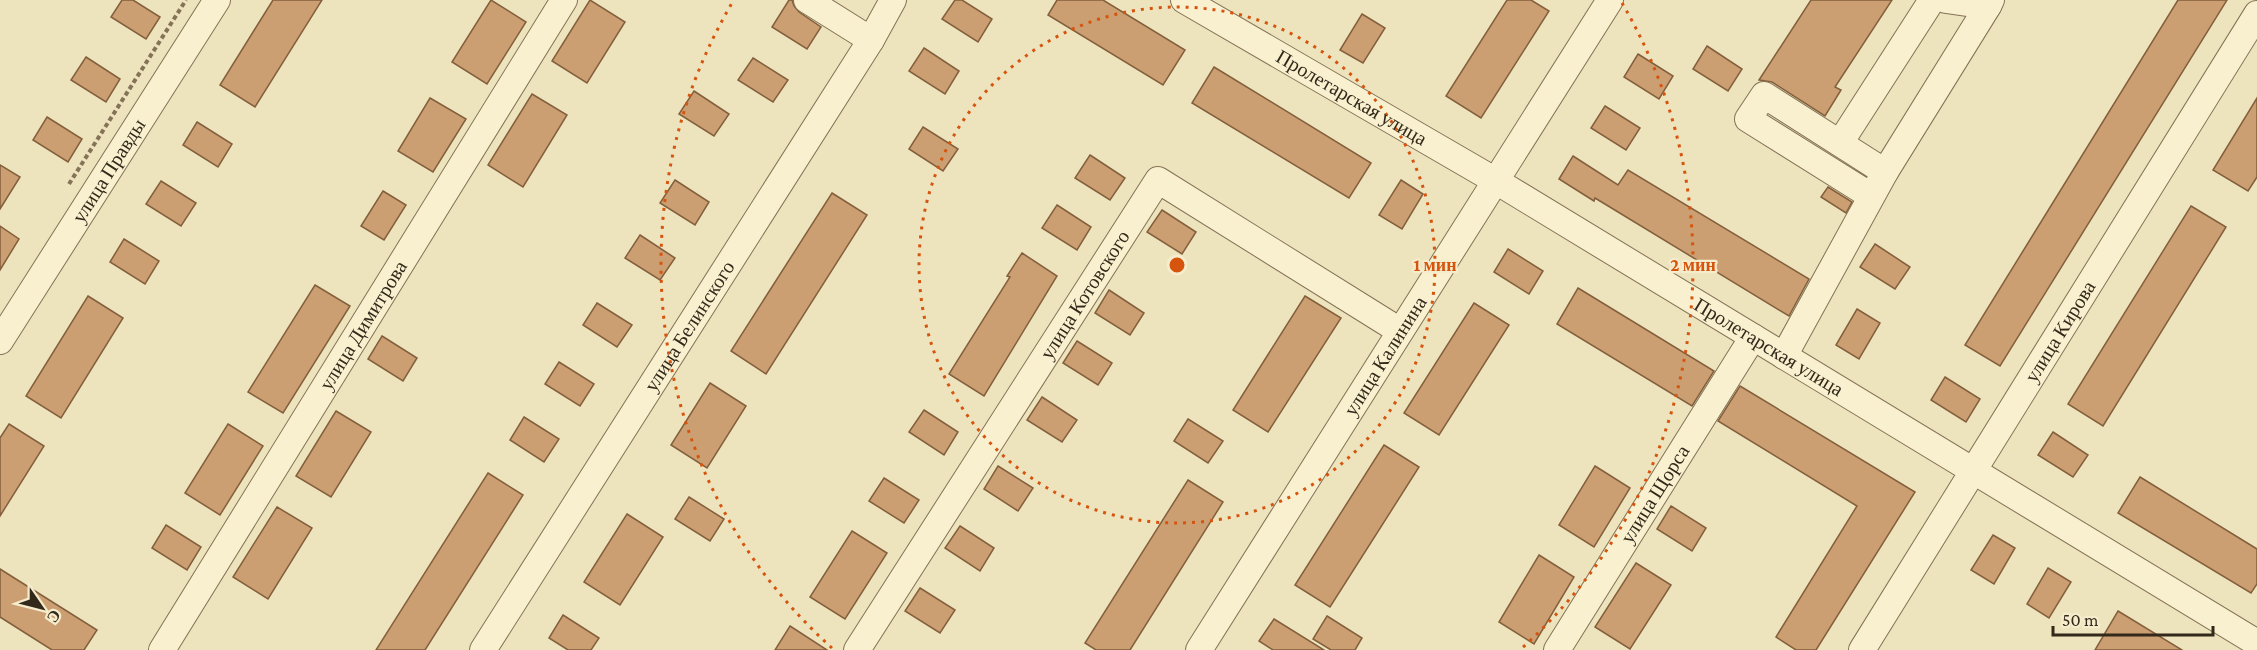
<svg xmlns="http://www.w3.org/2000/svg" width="2257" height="650" font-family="'Crimson Pro',serif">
  <rect width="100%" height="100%" fill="#ede3bd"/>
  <!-- building -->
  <g fill="#cb9f72" stroke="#835f3c" stroke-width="1.5">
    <path d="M122 0H133L160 17 146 39 111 17Z"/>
    <path d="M273 0H322L255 107 220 85Z"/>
    <path d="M491 0 526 22 487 84 452 62Z"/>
    <path d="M590 0 625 22 587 83 552 61Z"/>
    <path d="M789 0H792L794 6 799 12 821 27 807 49 772 27Z"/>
    <path d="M955 0H962L992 19 978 42 942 19Z"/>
    <path d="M1057 0H1103L1185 50 1163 85 1048 15Z"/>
    <path d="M1507 0H1531L1549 11 1481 118 1446 96Z"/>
    <path d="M1811 0H1892L1835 87 1841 90 1825 116 1772 82 1759 80Z"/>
    <path d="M2178 0H2227L2000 366 1965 345Z"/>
    <path d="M1362 14 1385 28 1363 63 1340 50Z"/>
    <path d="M1707 46 1742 69 1728 91 1693 69Z"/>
    <path d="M924 48 959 71 945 94 909 71Z"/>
    <path d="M1638 54 1673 76 1659 99 1624 77Z"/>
    <path d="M86 57 120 79 106 102 71 80Z"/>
    <path d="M753 58 788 80 773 102 738 80Z"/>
    <path d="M1214 67 1371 163 1349 198 1192 103Z"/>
    <path d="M694 91 729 114 714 136 679 114Z"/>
    <path d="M532 94 567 115 523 187 488 165Z"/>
    <path d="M430 98 466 119 433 172 398 151Z"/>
    <path d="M2257 98V177L2248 191 2213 170Z"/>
    <path d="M1605 106 1640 128 1626 150 1591 128Z"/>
    <path d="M47 117 82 139 68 162 33 140Z"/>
    <path d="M197 122 232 144 218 167 183 145Z"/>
    <path d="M923 127 958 149 943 171 909 149Z"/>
    <path d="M1090 155 1125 178 1110 200 1075 178Z"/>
    <path d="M1573 156 1618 185 1628 170 1809 279 1789 316 1595 198 1594 201 1559 179Z"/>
    <path d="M0 165 20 177 0 209Z"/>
    <path d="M675 180 709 202 695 225 660 203Z"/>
    <path d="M1401 180 1423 194 1402 229 1379 215Z"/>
    <path d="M161 181 196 203 181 226 146 204Z"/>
    <path d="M1828 187 1852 202 1846 213 1821 197Z"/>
    <path d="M383 191 406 205 384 240 361 226Z"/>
    <path d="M832 193 867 215 766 374 731 351Z"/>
    <path d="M1057 205 1091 227 1077 250 1042 228Z"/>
    <path d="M2191 206 2226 227 2103 426 2068 404Z"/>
    <path d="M1162 210 1196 232 1182 254 1147 232Z"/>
    <path d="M0 226 19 239 0 270Z"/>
    <path d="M640 235 675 258 660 280 625 258Z"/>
    <path d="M124 239 159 261 145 284 110 262Z"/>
    <path d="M1875 244 1910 267 1895 289 1860 267Z"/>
    <path d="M1508 249 1543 271 1529 294 1494 272Z"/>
    <path d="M1022 253 1057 276 984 396 949 374 1010 277 1007 276Z"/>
    <path d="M315 285 350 306 283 413 248 392Z"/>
    <path d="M1578 288 1714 371 1692 406 1557 324Z"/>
    <path d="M1109 290 1144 313 1130 335 1095 313Z"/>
    <path d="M88 296 123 318 61 418 26 396Z"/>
    <path d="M1305 296 1341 318 1268 432 1233 410Z"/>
    <path d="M597 303 632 325 617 347 583 325Z"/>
    <path d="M1474 303 1509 325 1439 435 1404 413Z"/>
    <path d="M1857 309 1880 323 1859 359 1836 345Z"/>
    <path d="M382 336 417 358 403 381 368 359Z"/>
    <path d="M1077 341 1112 363 1098 385 1063 363Z"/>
    <path d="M559 362 594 384 580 406 545 384Z"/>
    <path d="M1945 377 1980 399 1966 422 1931 400Z"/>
    <path d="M710 383 746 406 707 468 671 445Z"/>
    <path d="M1740 386 1915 492 1816 650H1796L1776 637 1857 506 1718 421Z"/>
    <path d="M1042 397 1077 420 1062 442 1027 420Z"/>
    <path d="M924 410 958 432 944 455 909 432Z"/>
    <path d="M336 411 371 432 331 497 296 476Z"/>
    <path d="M524 417 559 439 544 462 510 440Z"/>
    <path d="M1188 419 1223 441 1208 463 1174 441Z"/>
    <path d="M9 424 44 446 0 516V438Z"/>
    <path d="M228 424 263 446 220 515 185 493Z"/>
    <path d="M2053 432 2088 455 2073 477 2038 455Z"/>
    <path d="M1384 445 1419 467 1330 607 1295 585Z"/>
    <path d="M998 466 1033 488 1018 511 984 489Z"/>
    <path d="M1595 466 1630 488 1594 547 1559 525Z"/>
    <path d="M488 473 523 495 425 650H376Z"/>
    <path d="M2140 477 2257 549V584L2251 593 2118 513Z"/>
    <path d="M884 478 919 500 904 523 869 501Z"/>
    <path d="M1188 480 1223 502 1130 650H1096L1085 643Z"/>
    <path d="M689 497 724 519 710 541 675 519Z"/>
    <path d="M1671 506 1706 528 1692 551 1657 529Z"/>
    <path d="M277 507 312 528 268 599 233 577Z"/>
    <path d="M627 514 663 537 620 605 584 582Z"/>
    <path d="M166 525 201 547 187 570 152 548Z"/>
    <path d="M960 526 994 548 980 571 945 548Z"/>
    <path d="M852 531 887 553 845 619 810 597Z"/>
    <path d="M1993 535 2015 548 1994 584 1971 570Z"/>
    <path d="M1539 555 1574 577 1534 644 1499 622Z"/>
    <path d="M1636 563 1671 585 1630 649 1595 627Z"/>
    <path d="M2048 568 2071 582 2049 618 2027 604Z"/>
    <path d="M0 569 97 630 84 650H52L0 617Z"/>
    <path d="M920 588 955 610 940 633 905 611Z"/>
    <path d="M2118 611 2182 650H2095Z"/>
    <path d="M563 615 599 638 591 650H568L549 638Z"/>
    <path d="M1327 616 1362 638 1355 650H1331L1313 639Z"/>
    <path d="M1274 619 1324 650H1273L1259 641Z"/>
    <path d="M790 626 827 650H775Z"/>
  </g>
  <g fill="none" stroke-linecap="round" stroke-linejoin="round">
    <defs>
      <g id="minor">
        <path d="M807 0 871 40"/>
        <path id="s1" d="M1184 0 1496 181 2257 643"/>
        <path d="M1946 0 1988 6 1991 0"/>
        <path d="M1840 143 1932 0"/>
        <path d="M1871 196 1748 119 1764 95 1885 172"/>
        <path id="s2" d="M0 341 217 0"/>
        <path d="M1784 356 1885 172 1988 6"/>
        <path id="s3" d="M162 650 564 0"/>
        <path id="s4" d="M483 650 871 40 893 0"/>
        <path id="s5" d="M857 650 1158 180 1400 331"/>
        <path id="s6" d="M1199 650 1610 0"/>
        <path id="s7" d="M1557 650 1753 337"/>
        <path id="s8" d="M1862 650 2257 14"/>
      </g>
    </defs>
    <!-- minor casing -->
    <use href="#minor" stroke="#847356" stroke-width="28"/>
    <!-- path -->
    <path stroke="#847356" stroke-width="4" stroke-dasharray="4.5 3" stroke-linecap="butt" d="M69 184 186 0"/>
    <!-- minor -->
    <use href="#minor" stroke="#f8f0cf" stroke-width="26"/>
  </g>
  <!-- distance rings -->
  <g fill="none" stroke="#d6540e" stroke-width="3" stroke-dasharray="3 6">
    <circle cx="1177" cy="265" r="258"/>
    <path d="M832 648A516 516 0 0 1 732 3M1622 3A516 516 0 0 1 1522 648"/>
  </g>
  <g text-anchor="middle" stroke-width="4.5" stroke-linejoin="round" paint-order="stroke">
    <!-- street labels -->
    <g font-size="20" fill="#33291b" stroke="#f5eccc">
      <text dy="7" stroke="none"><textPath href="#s1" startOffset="194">Пролетарская улица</textPath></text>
      <text dy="7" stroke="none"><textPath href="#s2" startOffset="202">улица Правды</textPath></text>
      <text dy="7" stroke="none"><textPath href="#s5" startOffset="422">улица Котовского</textPath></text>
      <text dy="7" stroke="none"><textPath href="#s3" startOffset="382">улица Димитрова</textPath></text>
      <text dy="7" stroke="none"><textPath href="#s4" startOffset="384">улица Белинского</textPath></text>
      <text dy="7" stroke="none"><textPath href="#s8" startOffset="375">улица Кирова</textPath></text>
      <text dy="7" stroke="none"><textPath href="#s1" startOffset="680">Пролетарская улица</textPath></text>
      <text dy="7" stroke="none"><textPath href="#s6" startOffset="348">улица Калинина</textPath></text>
      <text dy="7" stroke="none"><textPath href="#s7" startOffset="184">улица Щорса</textPath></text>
    </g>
  </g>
  <circle cx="1177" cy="265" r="9" fill="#d6540e" stroke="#f5eccc" stroke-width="3"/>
  <g font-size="18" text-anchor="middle" font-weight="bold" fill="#d6540e" stroke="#f5eccc" stroke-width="4.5" stroke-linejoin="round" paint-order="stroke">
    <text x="1435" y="271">1 мин</text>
    <text x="1693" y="271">2 мин</text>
  </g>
  <!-- north arrow -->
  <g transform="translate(42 608) rotate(125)" stroke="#f5eccc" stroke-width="4.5" paint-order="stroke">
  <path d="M0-4.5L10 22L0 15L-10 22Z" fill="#33291b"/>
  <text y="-9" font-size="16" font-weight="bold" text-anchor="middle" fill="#33291b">С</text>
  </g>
  <!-- scale -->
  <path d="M2053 626v9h160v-9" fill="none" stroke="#33291b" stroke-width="3"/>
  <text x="2062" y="626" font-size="18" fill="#33291b" stroke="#f5eccc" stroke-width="4.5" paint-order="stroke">50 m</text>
</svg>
